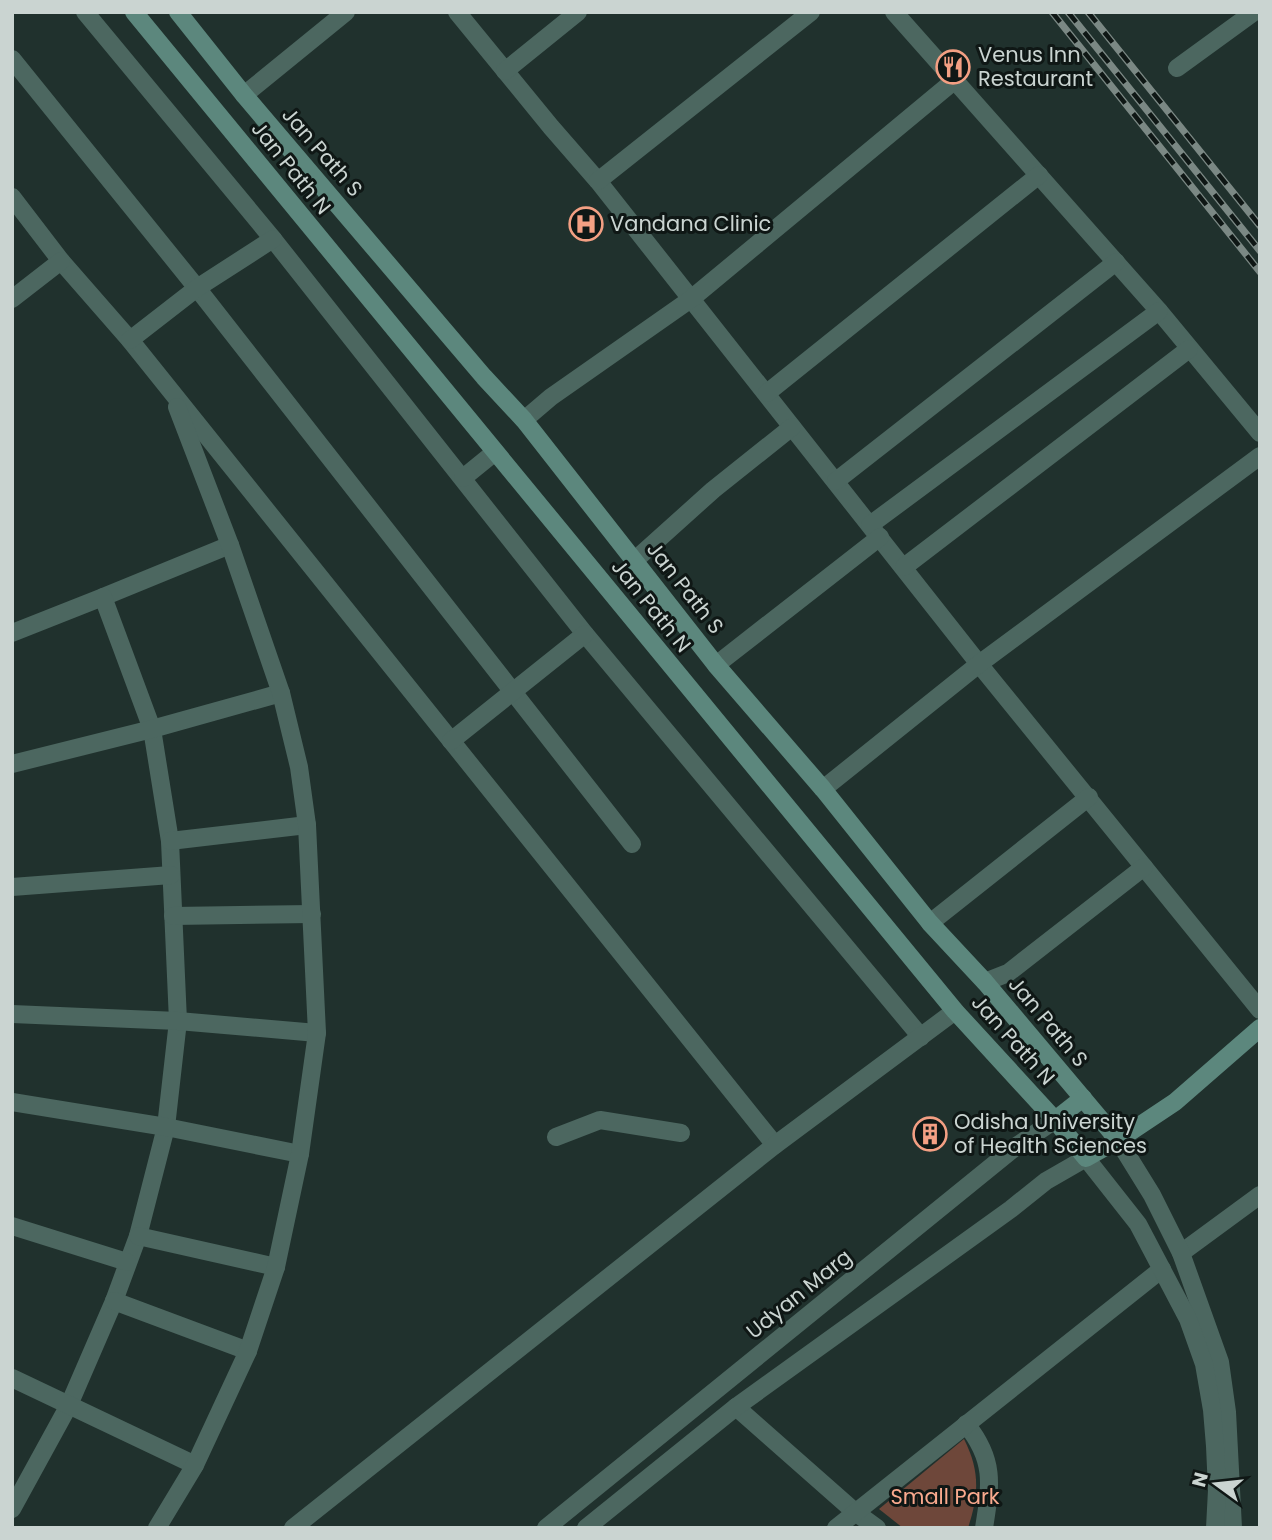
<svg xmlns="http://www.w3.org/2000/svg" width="1272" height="1540" font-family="Poppins,sans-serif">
  <rect width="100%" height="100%" fill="#20312d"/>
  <!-- green -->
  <path fill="#6e473a" d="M964 1439C980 1471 979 1494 968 1528H903L879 1509Z"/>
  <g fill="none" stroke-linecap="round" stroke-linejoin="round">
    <!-- minor -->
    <g stroke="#4c6760" stroke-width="18">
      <path d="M85 12 273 239 585 634 921 1037"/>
      <path d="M457 12 551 127 598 181 979 664 1260 1010"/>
      <path d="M894 12 1159 311 1260 433"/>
      <path d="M12 59 197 288 632 844"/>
      <path d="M1177 68 1254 12"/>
      <path d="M505 71 578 12"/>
      <path d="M244 95 346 12"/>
      <path d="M598 181 811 12"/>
      <path d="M12 197 61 261 130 340 775 1145"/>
      <path d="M12 299 61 261"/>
      <path d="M130 340 197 288 273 239"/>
      <path d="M767 393 1039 175"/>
      <path d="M524 420 551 397 691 299 955 80"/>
      <path d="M463 478 495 452"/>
      <path d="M836 481 1116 262"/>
      <path d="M870 525 1159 311"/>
      <path d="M634 561 713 490 792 427"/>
      <path d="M904 567 1189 349"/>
      <path d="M103 597 230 545"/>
      <path d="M12 633 103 597 152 729 170 841 178 1021 166 1127 138 1236 114 1301 69 1405 12 1509"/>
      <path d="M716 665 880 537"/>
      <path d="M451 741 585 634"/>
      <path d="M12 764 152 729 281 693"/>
      <path d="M823 789 979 664 1260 456"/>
      <path d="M170 841 307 825"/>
      <path d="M12 887 171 875"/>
      <path d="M173 916 312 914"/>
      <path d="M930 923 1089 797"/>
      <path d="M985 982 1008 973 1144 867"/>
      <path d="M12 1014 178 1021 317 1033"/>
      <path d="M12 1102 166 1127 300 1154"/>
      <path d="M556 1137 600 1120 681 1133"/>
      <path d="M12 1226 127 1262"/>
      <path d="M138 1236 276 1267"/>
      <path d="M1181 1253 1260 1195"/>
      <path d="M114 1301 248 1351"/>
      <path d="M12 1378 195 1465"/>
      <path d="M736 1407 855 1512 877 1528"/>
      <path d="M966 1424C995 1460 991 1484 984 1528"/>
      <path d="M157 1528 195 1465 248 1351 276 1267 300 1154 317 1033 307 825 299 767 281 693 230 545 177 407"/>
      <path d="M293 1528 775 1145 955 1011"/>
      <path d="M836 1528 1162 1269"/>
    </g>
    <!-- tertiary -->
    <g stroke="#4c6760" stroke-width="18">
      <path d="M1118 1140 1152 1195 1181 1253 1220 1362 1227 1412 1233 1528"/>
      <path d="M546 1528 1018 1145 1055 1120"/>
      <path d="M586 1528 736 1407 1011 1209 1046 1181 1086 1158 1138 1224 1188 1319 1204 1364 1212 1410 1215 1446 1217 1490 1215 1528"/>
    </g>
    <!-- secondary -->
    <g stroke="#5c877d" stroke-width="18">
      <path d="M134 12 955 1011 1055 1120 1086 1158 1118 1140 1175 1102 1260 1028"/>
      <path d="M178 12 244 95 484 377 524 420 716 665 823 789 930 923 985 982 1118 1140"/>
      <path d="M1055 1120 1083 1098"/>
    </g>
    <defs>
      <g id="rail">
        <path d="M1052 12 1260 272"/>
        <path d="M1068 12 1260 251"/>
        <path d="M1088 12 1260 226"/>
      </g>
    </defs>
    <!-- rail casing -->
    <use href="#rail" stroke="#7b8884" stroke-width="7"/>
    <!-- rail -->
    <use href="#rail" stroke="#0f1715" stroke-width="4.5" stroke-dasharray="13" stroke-linecap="butt"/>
  </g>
  <!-- icons -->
  <defs>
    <symbol id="restaurant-ring" viewBox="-11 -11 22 22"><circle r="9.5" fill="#0f1715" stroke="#f39f83" stroke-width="1.5"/><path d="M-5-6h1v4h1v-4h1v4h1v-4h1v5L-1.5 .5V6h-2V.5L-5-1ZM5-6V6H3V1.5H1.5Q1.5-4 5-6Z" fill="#f39f83"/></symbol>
    <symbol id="hospital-ring" viewBox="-11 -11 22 22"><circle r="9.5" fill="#0f1715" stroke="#f39f83" stroke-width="1.5"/><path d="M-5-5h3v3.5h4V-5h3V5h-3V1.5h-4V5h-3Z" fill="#f39f83"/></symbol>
    <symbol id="building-ring" viewBox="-11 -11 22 22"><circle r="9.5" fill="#0f1715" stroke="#f39f83" stroke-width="1.5"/><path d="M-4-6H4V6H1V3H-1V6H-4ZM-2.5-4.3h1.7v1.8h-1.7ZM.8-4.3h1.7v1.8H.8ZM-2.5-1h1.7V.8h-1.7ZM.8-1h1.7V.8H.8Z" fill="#f39f83"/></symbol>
  </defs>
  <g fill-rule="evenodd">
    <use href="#restaurant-ring" x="934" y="48" width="38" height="38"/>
    <use href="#hospital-ring" x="567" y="205" width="38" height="38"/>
    <use href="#building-ring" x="911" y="1115" width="38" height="38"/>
  </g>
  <g text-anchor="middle" stroke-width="6" stroke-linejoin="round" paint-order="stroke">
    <!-- poi labels -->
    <g font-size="21" fill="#cad4d1" stroke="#0f1715" text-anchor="start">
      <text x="978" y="62">Venus Inn<tspan x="978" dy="24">Restaurant</tspan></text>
      <text x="610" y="231">Vandana Clinic</text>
      <text x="954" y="1129">Odisha University<tspan x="954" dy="24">of Health Sciences</tspan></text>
    </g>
    <!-- street labels -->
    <g font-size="21" fill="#cad4d1" stroke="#0f1715">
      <text transform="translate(322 152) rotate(49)" y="7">Jan Path S</text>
      <text transform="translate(291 168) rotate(51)" y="7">Jan Path N</text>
      <text transform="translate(685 588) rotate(52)" y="7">Jan Path S</text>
      <text transform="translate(651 606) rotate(51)" y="7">Jan Path N</text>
      <text transform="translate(1048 1022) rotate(50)" y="7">Jan Path S</text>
      <text transform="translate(1013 1040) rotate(48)" y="7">Jan Path N</text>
      <text transform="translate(799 1294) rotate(-39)" y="7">Udyan Marg</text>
    </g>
    <!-- park labels -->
    <g font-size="21" fill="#f9a98e" stroke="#0f1715">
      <text x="945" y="1504">Small Park</text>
    </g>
  </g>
  <!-- border -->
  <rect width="1272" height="1540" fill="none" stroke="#cad4d1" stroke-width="28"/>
  <!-- north arrow -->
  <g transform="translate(1216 1484) rotate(285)" stroke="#0f1715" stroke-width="5" paint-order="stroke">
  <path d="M0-5L12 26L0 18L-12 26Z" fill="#cad4d1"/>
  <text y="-10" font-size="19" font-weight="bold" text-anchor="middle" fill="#cad4d1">N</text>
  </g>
</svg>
